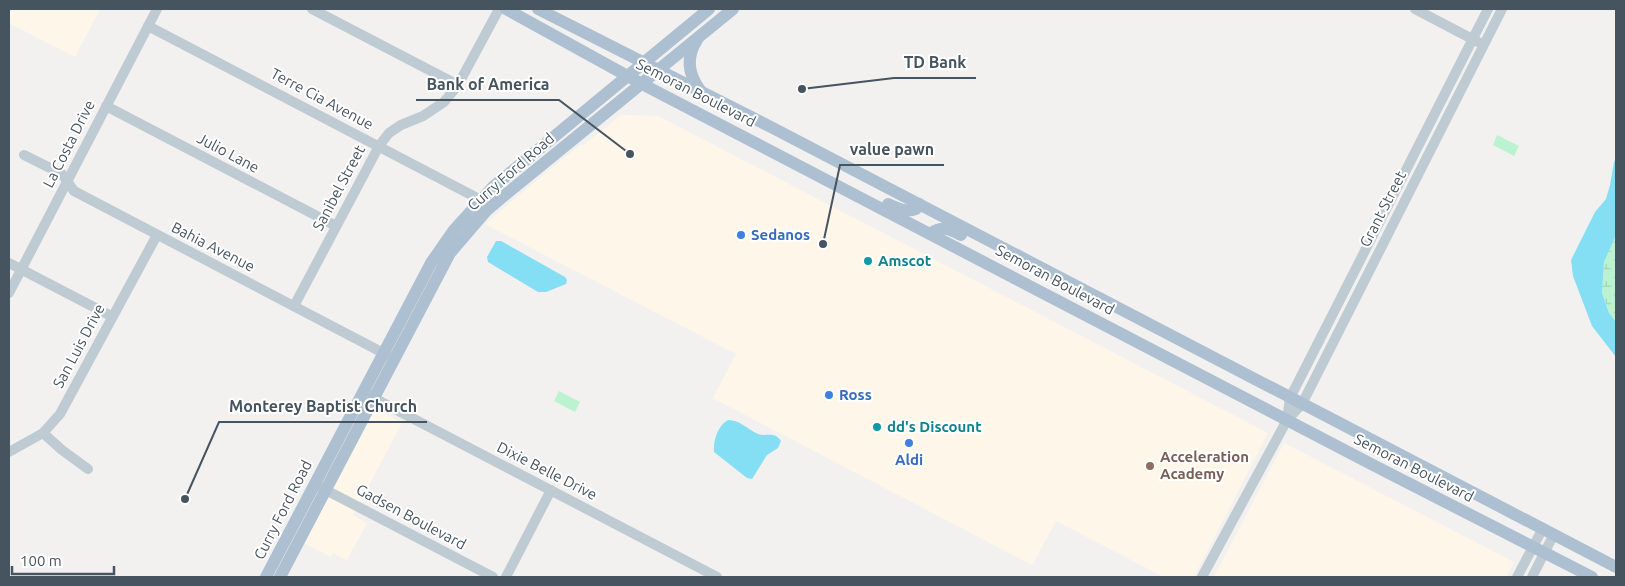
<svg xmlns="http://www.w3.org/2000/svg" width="1625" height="586" font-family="Ubuntu,sans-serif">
  <defs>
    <pattern id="wetland-marsh" width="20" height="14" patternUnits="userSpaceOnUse" patternTransform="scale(1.25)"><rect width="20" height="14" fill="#bbf3d0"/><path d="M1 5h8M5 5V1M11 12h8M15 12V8" fill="none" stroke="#a2d2b5"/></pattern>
  </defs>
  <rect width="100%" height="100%" fill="#f3f0f0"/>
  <!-- commercial -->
  <g fill="#fef7e9">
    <path d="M9 9H100L75 57 9 23Z"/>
    <path d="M621 115 658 116 1268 433 1194 577H1164L1056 521 1032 565 713 398 736 354 485 224 543 175 582 144 583 146Z"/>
    <path d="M376 409 402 423 353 515 367 523 347 560 333 553 331 557 304 543 373 411Z"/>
    <path d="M1284 443 1514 562 1506 577H1214Z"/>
  </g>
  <!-- wetland -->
  <path fill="url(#wetland-marsh)" d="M1616 235V322L1609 313 1602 293 1604 262Z"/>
  <!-- pitch -->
  <g fill="#bbf3d0">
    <path d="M1497 135 1519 146 1514 156 1493 145Z"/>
    <path d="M559 391 580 402 575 412 554 401Z"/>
  </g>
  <!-- water -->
  <g fill="#84def4">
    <path d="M1616 158V235L1604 262 1602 293 1609 313 1616 322V357L1592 326 1573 276 1571 260 1595 212 1606 199 1610 185 1614 162Z"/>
    <path d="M496 241H501L565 277 567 280 566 284 546 292H538L488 262 487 257Z"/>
    <path d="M728 420C740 420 747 429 758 434 767 437 774 431 781 441L778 448 767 455 752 479 747 478 714 452C713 441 718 425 728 420Z"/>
  </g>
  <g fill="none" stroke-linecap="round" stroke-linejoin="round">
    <!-- minor -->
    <g stroke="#bfcbd3" stroke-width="10">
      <path d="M312 9 458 85"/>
      <path d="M1415 9 1478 42"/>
      <path d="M148 26 481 200"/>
      <path d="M106 106 336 226"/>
      <path d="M24 155 62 174 74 191 389 356"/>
      <path d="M9 263 111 316"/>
      <path d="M9 293 157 9"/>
      <path d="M294 306 379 146 389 133 401 125 423 116 444 102 458 85 499 9"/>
      <path d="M368 395 717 577"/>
      <path d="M1287 420 1290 398 1488 9"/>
      <path d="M43 433 62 450 88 469"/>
      <path d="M9 452 43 433 60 414 157 235"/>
      <path d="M320 487 493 577"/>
      <path d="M506 577 551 490"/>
      <path d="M1202 577 1287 420 1302 404 1502 9"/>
      <path d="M1517 577 1543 528"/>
      <path d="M1532 577 1554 534"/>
    </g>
    <!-- major -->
    <g stroke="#adc0d1" stroke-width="12">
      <path d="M506 9 642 84 1373 465 1592 577"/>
      <path d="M538 9 769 126 1616 567"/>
      <path d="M697 40C686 57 688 74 700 90"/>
      <path d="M888 204C897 208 906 213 916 209L919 204"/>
      <path d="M930 234C941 225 950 229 961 235"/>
      <path d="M266 577 431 263 454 230 493 187 709 9"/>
      <path d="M280 577 450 253 486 211 505 195 733 9"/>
    </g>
  </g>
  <!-- markers -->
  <g fill="#3f7fe0" stroke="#fff" stroke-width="2">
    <circle cx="741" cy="235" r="5"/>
    <circle cx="829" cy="395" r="5"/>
    <circle cx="909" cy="443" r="5"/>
  </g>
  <g fill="#0f9aa8" stroke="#fff" stroke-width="2">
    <circle cx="868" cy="261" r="5"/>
    <circle cx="877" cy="427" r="5"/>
  </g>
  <circle fill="#8d6e63" stroke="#fff" stroke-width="2" cx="1150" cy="466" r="5"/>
  <g text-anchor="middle" stroke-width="4" stroke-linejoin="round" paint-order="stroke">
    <!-- street labels -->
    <g font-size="15" fill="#46545f" stroke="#fff">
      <text transform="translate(696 93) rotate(27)" y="5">Semoran Boulevard</text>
      <text transform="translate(322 99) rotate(28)" y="5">Terre Cia Avenue</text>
      <text transform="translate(69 144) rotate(-63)" y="5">La Costa Drive</text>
      <text transform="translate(228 153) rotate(28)" y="5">Julio Lane</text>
      <text transform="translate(511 172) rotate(-41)" y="5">Curry Ford Road</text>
      <text transform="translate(339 188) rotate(-62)" y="5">Sanibel Street</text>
      <text transform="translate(1383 209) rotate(-63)" y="5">Grant Street</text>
      <text transform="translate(213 247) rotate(27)" y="5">Bahia Avenue</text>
      <text transform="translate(1055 280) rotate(28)" y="5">Semoran Boulevard</text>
      <text transform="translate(79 346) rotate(-62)" y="5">San Luis Drive</text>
      <text transform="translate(1414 468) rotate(27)" y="5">Semoran Boulevard</text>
      <text transform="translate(547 471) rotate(27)" y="5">Dixie Belle Drive</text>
      <text transform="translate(283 510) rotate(-63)" y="5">Curry Ford Road</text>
      <text transform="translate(411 517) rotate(28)" y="5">Gadsen Boulevard</text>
    </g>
    <!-- shop labels -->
    <g font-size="15" font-weight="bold" fill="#366cbe" stroke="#fff" text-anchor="start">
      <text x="751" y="240">Sedanos</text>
      <text x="839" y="400">Ross</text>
      <text x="909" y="465" text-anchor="middle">Aldi</text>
    </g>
    <!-- culture labels -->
    <g font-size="15" font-weight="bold" fill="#0d838f" stroke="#fff" text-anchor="start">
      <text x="878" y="266">Amscot</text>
      <text x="887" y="432">dd's Discount</text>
    </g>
    <!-- education labels -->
    <g font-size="15" font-weight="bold" fill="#785e54" stroke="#fff" text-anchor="start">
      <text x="1160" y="462">Acceleration<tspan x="1160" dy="17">Academy</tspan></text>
    </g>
  </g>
  <!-- callouts -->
  <path fill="none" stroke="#46545f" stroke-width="2" d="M802 89L894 78H976M630 154L559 100H416M823 244L840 165H944M185 499L219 422H427"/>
  <g fill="#46545f" stroke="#fff" stroke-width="2">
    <circle cx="802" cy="89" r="5"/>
    <circle cx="630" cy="154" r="5"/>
    <circle cx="823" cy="244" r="5"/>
    <circle cx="185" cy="499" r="5"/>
  </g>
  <g font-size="16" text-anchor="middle" font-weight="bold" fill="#46545f" stroke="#fff" stroke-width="4" stroke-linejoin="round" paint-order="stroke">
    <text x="935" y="68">TD Bank</text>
    <text x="488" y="90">Bank of America</text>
    <text x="892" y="155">value pawn</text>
    <text x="323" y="412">Monterey Baptist Church</text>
  </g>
  <!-- border -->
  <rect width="1625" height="586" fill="none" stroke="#46545f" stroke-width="20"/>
  <!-- scale -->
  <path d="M12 566v8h102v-8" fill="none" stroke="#46545f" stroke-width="2.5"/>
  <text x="20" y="566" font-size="15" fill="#46545f" stroke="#ffffff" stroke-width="4" paint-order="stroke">100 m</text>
</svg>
